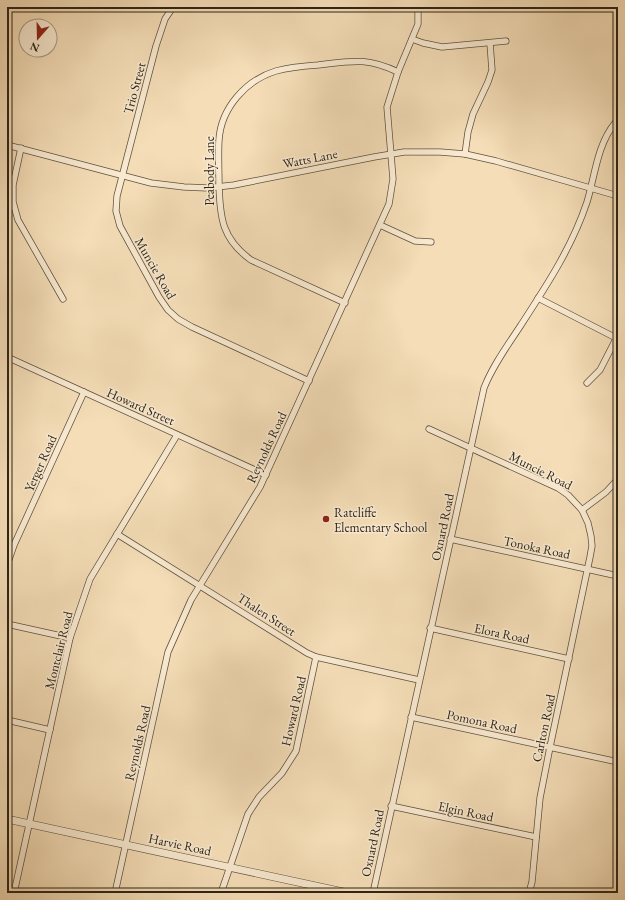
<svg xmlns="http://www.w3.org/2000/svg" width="625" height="900" font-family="'EB Garamond',serif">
  <rect width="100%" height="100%" fill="#f4ddb7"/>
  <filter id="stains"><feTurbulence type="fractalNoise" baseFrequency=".005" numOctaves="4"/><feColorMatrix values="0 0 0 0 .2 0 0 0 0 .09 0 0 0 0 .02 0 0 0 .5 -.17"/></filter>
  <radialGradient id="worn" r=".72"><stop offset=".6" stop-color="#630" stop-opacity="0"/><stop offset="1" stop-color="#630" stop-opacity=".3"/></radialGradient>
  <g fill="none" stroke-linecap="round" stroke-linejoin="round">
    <defs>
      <g id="minor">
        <path d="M164 7 170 11"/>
        <path d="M173 7 165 19 156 46 117 196 116 211 120 226 159 297 168 310 178 319 192 327 309 381"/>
        <path d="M412 39 423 43 442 47 506 41"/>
        <path d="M7 145 151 183 184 187 208 188 234 185 374 157 404 152H440L465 154 496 161 618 196"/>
        <path d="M21 148 13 185V202L18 220 63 299"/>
        <path d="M465 154 468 132 473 114 488 82 492 70 490 43"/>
        <path d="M380 225 415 241 431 242"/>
        <path d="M538 298 618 339"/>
        <path d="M345 303 251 260C222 239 220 218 219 185 219 170 218 155 219 140 221 108 246 80 276 71 290 67 304 66 318 65 352 61 366 57 398 72"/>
        <path d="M7 357 266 475"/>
        <path d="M7 366 10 359"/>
        <path d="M587 383 600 370 618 335"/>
        <path d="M429 429 558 488 568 495 582 510 588 523 591 536 592 546 590 557 550 747 540 798 532 882 529 893"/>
        <path d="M582 510 606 492 618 479"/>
        <path d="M117 534 307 653 316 657 419 680"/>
        <path d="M450 539 618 576"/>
        <path d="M7 565 14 545 84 392"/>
        <path d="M7 624 70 638"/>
        <path d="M430 628 569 659"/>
        <path d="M411 717 618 762"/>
        <path d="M7 720 50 730"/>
        <path d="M391 806 536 837"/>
        <path d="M14 893 70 638 90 579 177 435"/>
        <path d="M115 893 168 652 191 600 260 487 389 204 393 179 387 107 398 72 418 24V7"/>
        <path d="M221 893 248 814 259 797 282 773 296 751 316 657"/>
        <path d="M319 893 320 887"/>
        <path d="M373 893 484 388C493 365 508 345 521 325 547 285 572 247 587 202 595 176 597 145 615 123"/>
      </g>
      <path id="tertiary" d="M7 819 348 893"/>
    </defs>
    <!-- minor casing -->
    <use href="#minor" stroke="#60523f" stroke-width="7"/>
    <!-- tertiary casing -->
    <use href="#tertiary" stroke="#60523f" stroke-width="8"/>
    <!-- minor -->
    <use href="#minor" stroke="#f8e9d0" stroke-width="5.5"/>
    <!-- tertiary -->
    <use href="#tertiary" stroke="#f8e9d0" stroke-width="7"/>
  </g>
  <!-- markers -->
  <circle fill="#8f2418" stroke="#f8e9d0" stroke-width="1.5" cx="326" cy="519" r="4"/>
  <g text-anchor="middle" stroke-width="3" stroke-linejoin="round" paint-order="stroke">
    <!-- street labels -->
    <g font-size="13" fill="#2e2417" stroke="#f8e9d0">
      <text transform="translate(134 88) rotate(-75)" y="5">Trio Street</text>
      <text transform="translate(310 158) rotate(-11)" y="5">Watts Lane</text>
      <text transform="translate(209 171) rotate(-90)" y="5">Peabody Lane</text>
      <text transform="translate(156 268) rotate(60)" y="5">Muncie Road</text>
      <text transform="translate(141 406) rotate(24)" y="5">Howard Street</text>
      <text transform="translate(266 447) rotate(-65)" y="5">Reynolds Road</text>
      <text transform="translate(40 463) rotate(-66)" y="5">Yerger Road</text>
      <text transform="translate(541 470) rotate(27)" y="5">Muncie Road</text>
      <text transform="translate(442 527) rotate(-78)" y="5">Oxnard Road</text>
      <text transform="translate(537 547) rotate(12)" y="5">Tonoka Road</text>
      <text transform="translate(267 614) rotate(33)" y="5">Thalen Street</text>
      <text transform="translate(502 633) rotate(12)" y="5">Elora Road</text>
      <text transform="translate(58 650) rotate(-76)" y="5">Montclair Road</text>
      <text transform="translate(293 711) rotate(-77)" y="5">Howard Road</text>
      <text transform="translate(482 721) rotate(12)" y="5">Pomona Road</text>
      <text transform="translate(543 728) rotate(-78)" y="5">Carlton Road</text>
      <text transform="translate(137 743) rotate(-77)" y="5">Reynolds Road</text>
      <text transform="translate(466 811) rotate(12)" y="5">Elgin Road</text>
      <text transform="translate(372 843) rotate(-78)" y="5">Oxnard Road</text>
      <text transform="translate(180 844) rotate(12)" y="5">Harvie Road</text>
    </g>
    <!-- poi labels -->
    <g font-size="13" fill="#2e2417" stroke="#f8e9d0" text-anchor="start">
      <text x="334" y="517">Ratcliffe<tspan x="334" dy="15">Elementary School</tspan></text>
    </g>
  </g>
  <!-- margin -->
  <rect width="625" height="900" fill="none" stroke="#f4ddb7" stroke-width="24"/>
  <rect x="8" y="8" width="609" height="884" fill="none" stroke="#2e2417" stroke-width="2"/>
  <rect x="12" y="12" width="601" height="876" fill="none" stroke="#2e2417"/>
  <!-- north arrow -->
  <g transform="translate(38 38) rotate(200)"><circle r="19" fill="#f8e9d0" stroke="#a79a86"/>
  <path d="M0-3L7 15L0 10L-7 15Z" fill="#8f2418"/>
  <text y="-6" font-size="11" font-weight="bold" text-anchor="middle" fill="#2e2417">N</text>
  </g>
  <rect width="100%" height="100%" filter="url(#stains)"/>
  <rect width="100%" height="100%" fill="url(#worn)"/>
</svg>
